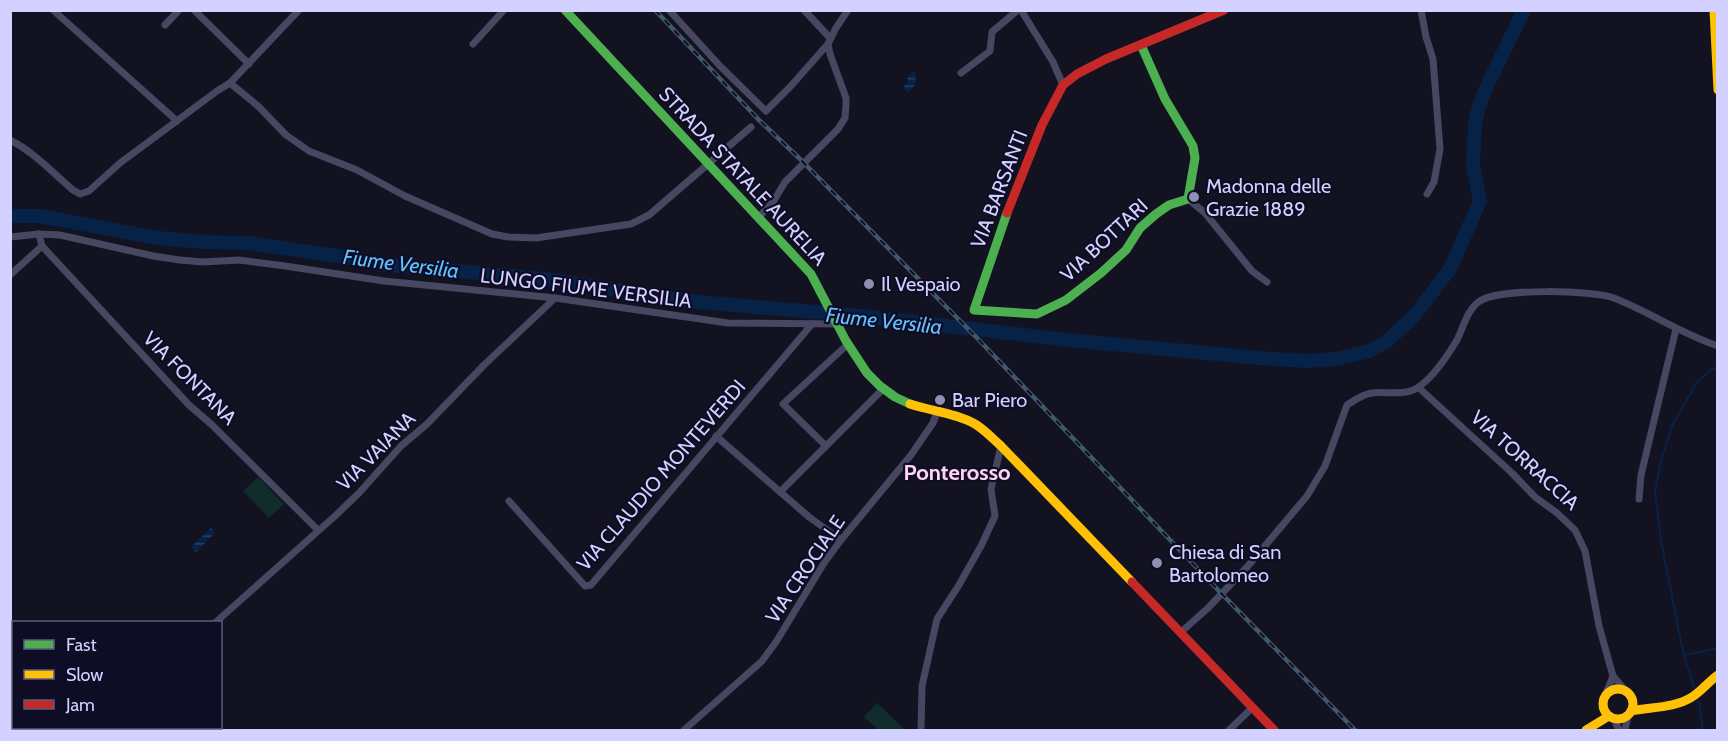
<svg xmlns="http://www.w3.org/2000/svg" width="1728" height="741" font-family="Cabin,sans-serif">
  <defs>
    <pattern id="water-rules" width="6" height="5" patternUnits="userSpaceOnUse" patternTransform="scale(1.5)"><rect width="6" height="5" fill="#072247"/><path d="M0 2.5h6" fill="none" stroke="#2a4163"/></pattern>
  </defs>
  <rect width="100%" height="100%" fill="#131220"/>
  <!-- pitch -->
  <g fill="#102d2b">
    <path d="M258 477 284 504 269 518 243 491Z"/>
    <path d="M877 703 905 730H879L864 717Z"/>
  </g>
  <!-- water -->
  <g fill="url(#water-rules)">
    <path d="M915 72 916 83 908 93 903 88 908 82 907 77 911 73Z"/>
    <path d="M211 528 215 533 196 552 191 547Z"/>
  </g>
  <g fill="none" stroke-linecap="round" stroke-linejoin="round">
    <!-- stream -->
    <g stroke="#072247" stroke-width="2">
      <path d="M1685 655 1718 648"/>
      <path d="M1694 688 1684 655 1679 632 1661 541 1655 491 1661 460 1672 426 1697 382 1711 370 1718 367"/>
      <path d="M1699 702 1703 730"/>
    </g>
    <!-- river -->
    <path stroke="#072247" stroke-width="14" d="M10 216H39L158 238 204 242 249 243 337 256 377 264 545 279 698 302 862 316 1058 339 1259 358 1307 361 1335 359 1370 351 1386 342 1414 316 1450 269 1480 201 1473 165 1475 123 1479 106 1486 88 1524 10"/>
    <!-- street -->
    <g stroke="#464761" stroke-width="7">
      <path d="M53 10 177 121"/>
      <path d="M194 10 249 64"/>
      <path d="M669 10 720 66 766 111 790 87 828 44 836 28 848 10"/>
      <path d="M804 10 830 38"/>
      <path d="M1021 10 1053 62 1063 85"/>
      <path d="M1421 10 1426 37 1433 59 1440 149 1434 182 1427 194"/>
      <path d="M165 25 179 10"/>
      <path d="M473 44 504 10"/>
      <path d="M961 73 990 51 992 32 1018 10"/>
      <path d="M230 83 258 106 286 135 309 151 357 170 405 196 492 234 508 237 536 238 631 224 649 215 751 127"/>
      <path d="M10 140C34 152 53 173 73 190L80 194 89 191 120 163 217 91 230 83 299 10"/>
      <path d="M1188 199 1205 213 1252 271 1267 282"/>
      <path d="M758 218 773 202 785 182 838 129 845 118 846 105V98L830 54 828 44"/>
      <path d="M39 234 42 246 189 405 211 424 318 530"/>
      <path d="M10 237 39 234 60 235 153 256 180 260 203 262 239 260 285 266 384 281 555 298 728 323 838 324"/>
      <path d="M10 275 42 246"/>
      <path d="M1419 388 1512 473 1535 497 1557 513 1575 530 1585 551 1599 626 1613 676 1625 690"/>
      <path d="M716 436 809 517 841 540"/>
      <path d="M826 446 783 404 848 344"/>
      <path d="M780 492 884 388"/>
      <path d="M1639 499 1641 475 1676 329"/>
      <path d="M509 501 585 586 591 585 812 324"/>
      <path d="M216 622 335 516 359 493 401 446 427 424 484 365 555 298"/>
      <path d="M1180 633 1208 608 1248 566 1307 496 1325 466 1347 405C1355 400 1363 394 1372 393 1387 391 1407 397 1420 386 1435 375 1448 355 1457 340 1463 328 1468 308 1480 301 1499 288 1593 290 1614 298 1650 312 1681 334 1718 346"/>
      <path d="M10 671 14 668"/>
      <path d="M1606 693 1613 676"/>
      <path d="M1614 719 1619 730"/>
      <path d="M157 728 160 730"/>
      <path d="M684 730 762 661 776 642 824 563 841 540 911 455 933 423 937 412"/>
      <path d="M921 730 922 686 937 619 959 585 981 546 995 516 991 489 1001 446"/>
      <path d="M1229 730 1252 708"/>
      <path d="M1625 730 1628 715"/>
    </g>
    <!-- fast -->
    <g stroke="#4caf50" stroke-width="9">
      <path d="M565 10 811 274 846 341 867 373 880 386 895 397 910 404"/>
      <path d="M1007 213 974 310 1037 314 1066 300 1101 273 1126 250 1140 228 1156 214 1169 205 1188 199 1195 158 1193 146 1165 99 1141 45"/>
    </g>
    <!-- slow -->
    <g stroke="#ffc107" stroke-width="9">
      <path d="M1714 10 1718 90"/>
      <path d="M910 404C931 411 956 413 975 424 985 430 993 439 1001 446L1132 582"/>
      <circle cx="1618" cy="704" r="15"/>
      <path d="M1631 711C1651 707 1675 708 1692 697 1702 691 1709 681 1718 675"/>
      <path d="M1586 730 1609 716"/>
    </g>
    <!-- jam -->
    <g stroke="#c62828" stroke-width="9">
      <path d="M1007 213 1042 125 1063 85 1077 74 1106 59 1224 10"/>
      <path d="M1132 582 1274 730"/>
    </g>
    <defs>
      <path id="rail" d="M655 10 758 119 799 158 977 338 1218 590 1355 730"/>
    </defs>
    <!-- rail casing -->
    <use href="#rail" stroke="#3f586a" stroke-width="4.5"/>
    <!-- rail -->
    <use href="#rail" stroke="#0f0c26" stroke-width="2" stroke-dasharray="7" stroke-linecap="butt"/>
  </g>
  <!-- markers -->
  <g fill="#908eb1" stroke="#0f0c26" stroke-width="2">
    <circle cx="1194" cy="197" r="6"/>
    <circle cx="869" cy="284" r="6"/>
    <circle cx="940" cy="400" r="6"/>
    <circle cx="1157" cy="563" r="6"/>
  </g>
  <g text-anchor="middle" stroke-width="4.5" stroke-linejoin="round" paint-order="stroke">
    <!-- street labels -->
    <g font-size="20" fill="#d3d1ff" stroke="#0f0c26">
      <text transform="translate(743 176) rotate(47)" y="7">STRADA STATALE AURELIA</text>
      <text transform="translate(999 189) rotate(-69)" y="7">VIA BARSANTI</text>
      <text transform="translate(1104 240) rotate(-43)" y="7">VIA BOTTARI</text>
      <text transform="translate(586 288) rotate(7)" y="7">LUNGO FIUME VERSILIA</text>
      <text transform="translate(190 378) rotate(45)" y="7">VIA FONTANA</text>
      <text transform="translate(376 451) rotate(-45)" y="7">VIA VAIANA</text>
      <text transform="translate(1525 460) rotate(42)" y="7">VIA TORRACCIA</text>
      <text transform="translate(661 475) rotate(-49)" y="7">VIA CLAUDIO MONTEVERDI</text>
      <text transform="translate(805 569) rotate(-56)" y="7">VIA CROCIALE</text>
    </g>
    <!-- poi labels -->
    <g font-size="20" fill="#d3d1ff" stroke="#0f0c26" text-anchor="start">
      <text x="1206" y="193">Madonna delle<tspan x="1206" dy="23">Grazie 1889</tspan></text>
      <text x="881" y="291">Il Vespaio</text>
      <text x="952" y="407">Bar Piero</text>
      <text x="1169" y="559">Chiesa di San<tspan x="1169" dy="23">Bartolomeo</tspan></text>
    </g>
    <!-- water labels -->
    <g font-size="21" font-style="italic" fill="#5fc1ff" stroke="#0f0c26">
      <text transform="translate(401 264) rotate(7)" y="7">Fiume Versilia</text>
      <text transform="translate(884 321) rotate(6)" y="7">Fiume Versilia</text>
    </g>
    <!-- quarter labels -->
    <g font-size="22" font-weight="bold" fill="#ffd3f2" stroke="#0f0c26">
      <text x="957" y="480">Ponterosso</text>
    </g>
  </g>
  <!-- border -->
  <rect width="1728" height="741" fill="none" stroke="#d3d1ff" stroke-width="24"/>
  <!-- legend -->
  <rect x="12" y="621" width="210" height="108" fill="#0f0c26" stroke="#5d5b7d" stroke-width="1.5"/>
  <rect x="24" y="640" width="30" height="9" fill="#4caf50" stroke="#5d5b7d" stroke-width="1.5"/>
  <text x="66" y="651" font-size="18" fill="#d3d1ff">Fast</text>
  <rect x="24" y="670" width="30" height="9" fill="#ffc107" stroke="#5d5b7d" stroke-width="1.5"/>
  <text x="66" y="681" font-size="18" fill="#d3d1ff">Slow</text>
  <rect x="24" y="700" width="30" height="9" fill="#c62828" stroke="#5d5b7d" stroke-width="1.5"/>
  <text x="66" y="711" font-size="18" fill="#d3d1ff">Jam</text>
</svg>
